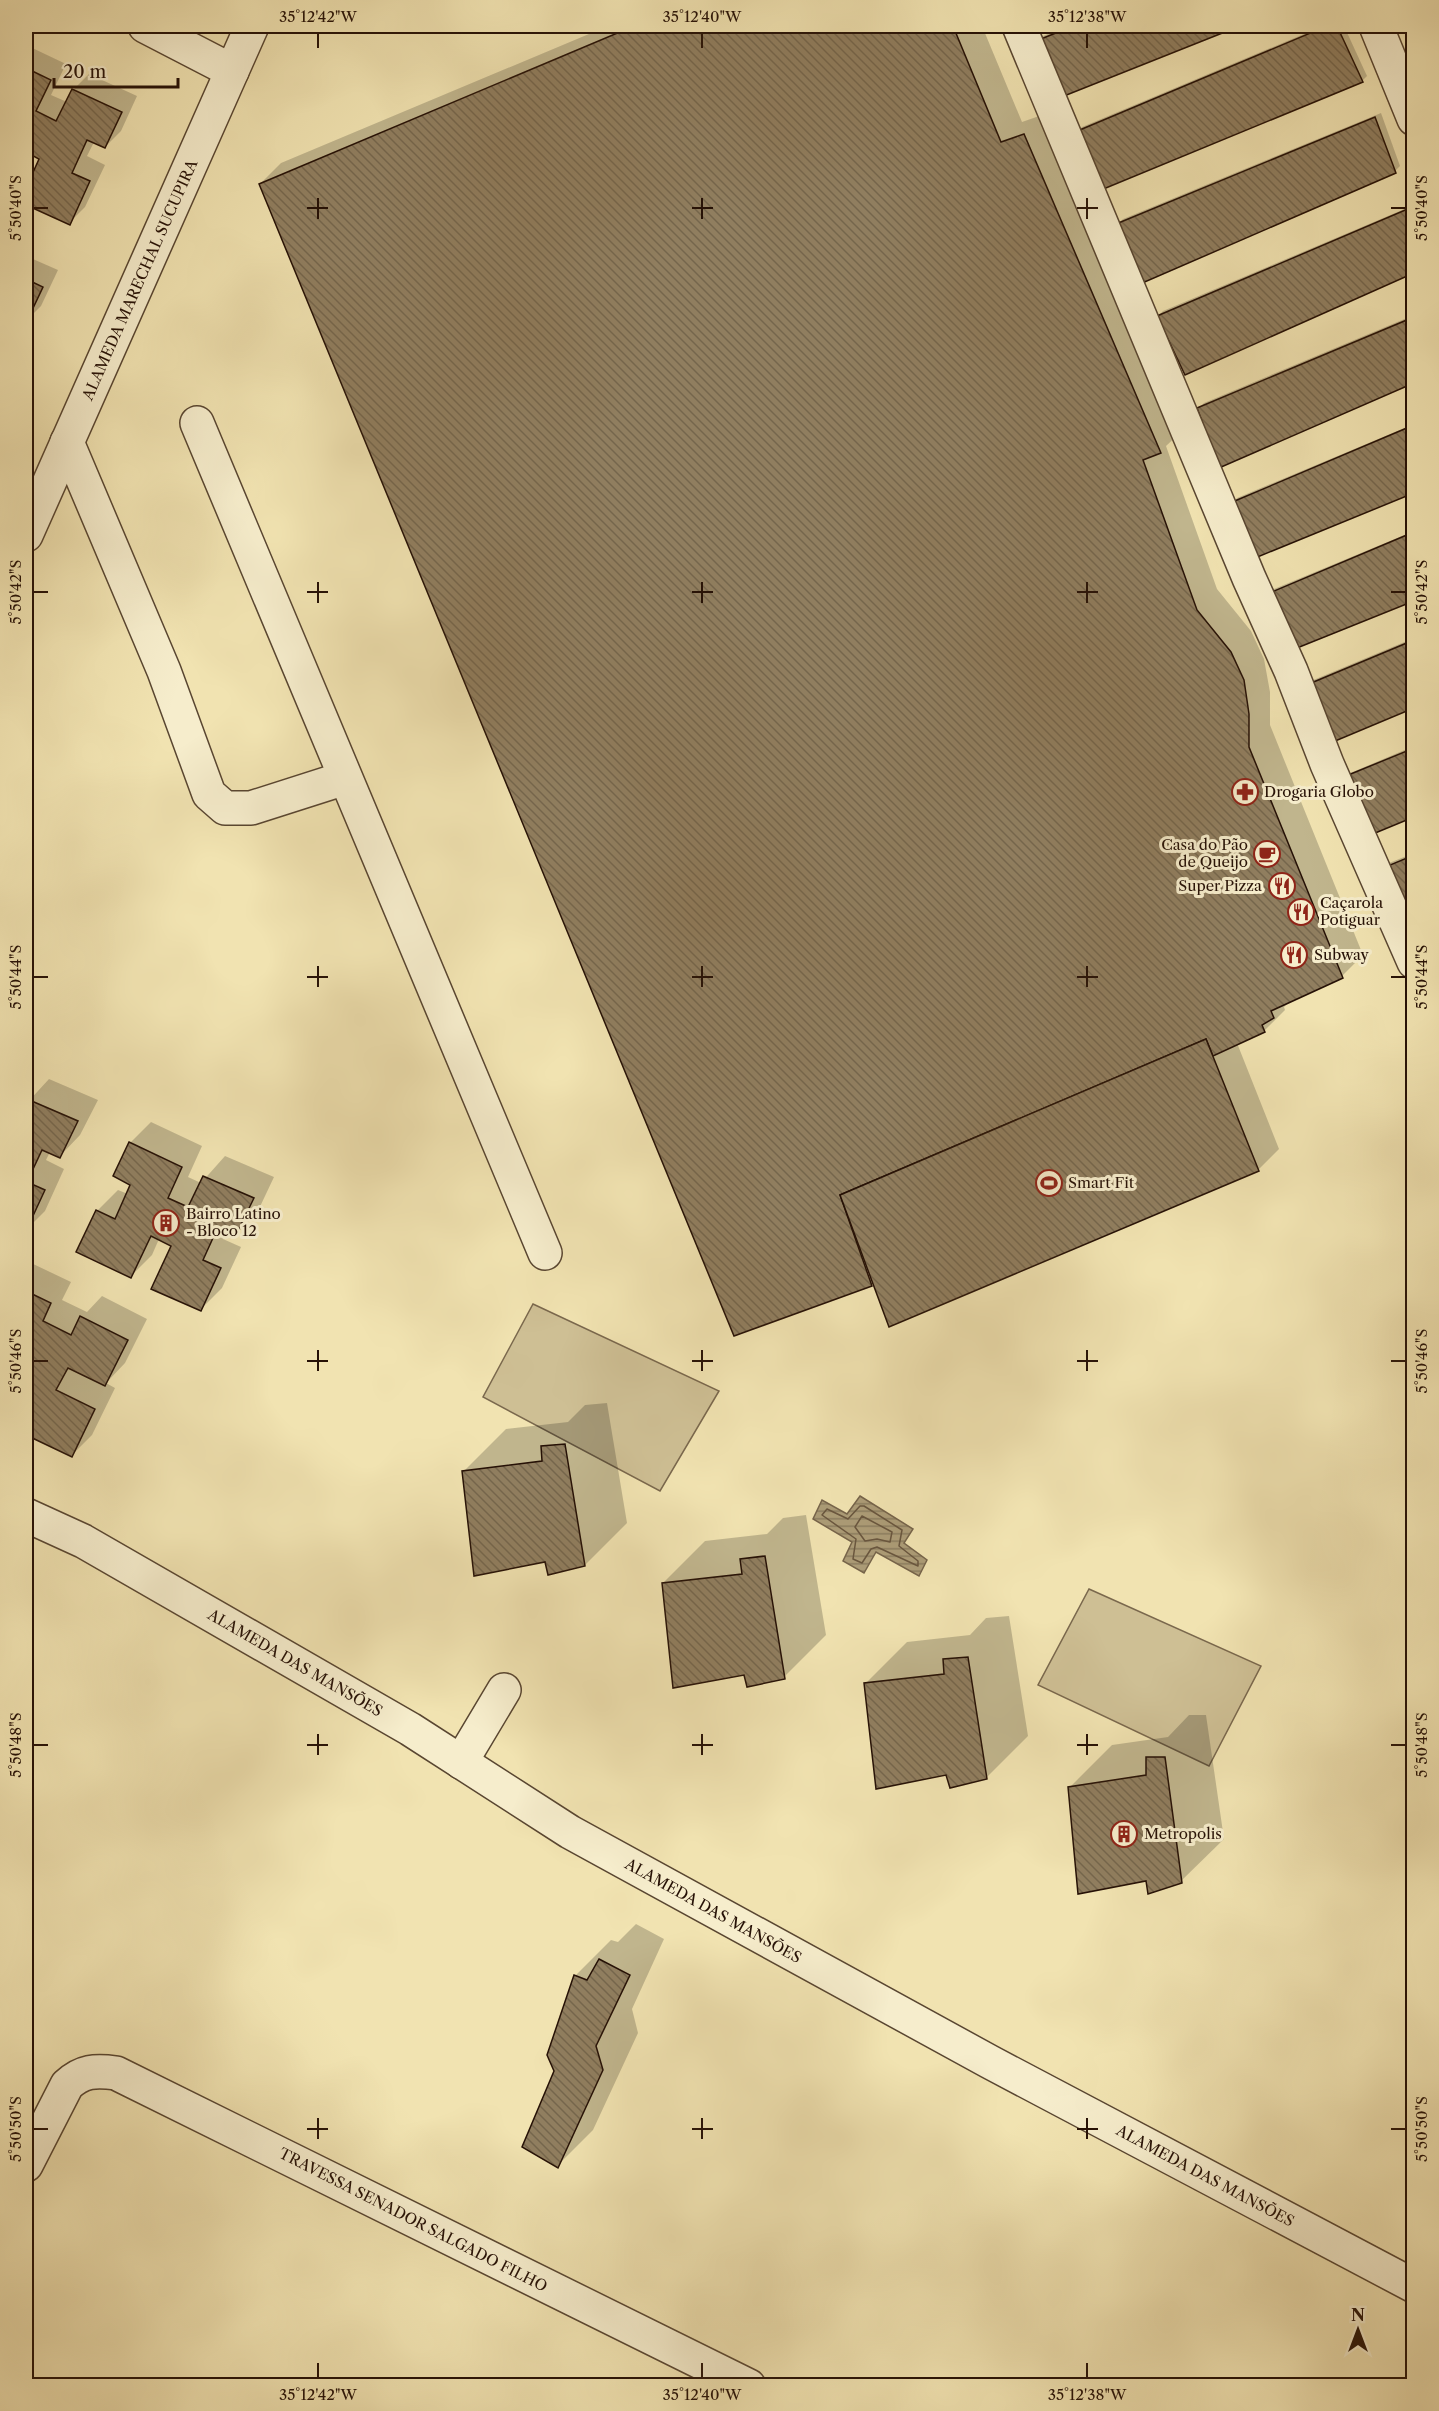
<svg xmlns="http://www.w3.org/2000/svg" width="1439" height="2411" font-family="'Libre Caslon Text',serif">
  <defs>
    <pattern id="water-rules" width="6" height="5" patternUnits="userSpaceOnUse" patternTransform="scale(1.5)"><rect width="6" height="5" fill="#ac9c77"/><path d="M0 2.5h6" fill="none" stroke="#8c7e60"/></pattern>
    <pattern id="building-back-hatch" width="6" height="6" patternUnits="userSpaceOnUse" patternTransform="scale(1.5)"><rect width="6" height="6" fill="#907e5f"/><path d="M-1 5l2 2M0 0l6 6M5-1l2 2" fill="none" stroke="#75664c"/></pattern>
  </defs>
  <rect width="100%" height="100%" fill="#f1e3b1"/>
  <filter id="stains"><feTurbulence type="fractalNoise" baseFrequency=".00333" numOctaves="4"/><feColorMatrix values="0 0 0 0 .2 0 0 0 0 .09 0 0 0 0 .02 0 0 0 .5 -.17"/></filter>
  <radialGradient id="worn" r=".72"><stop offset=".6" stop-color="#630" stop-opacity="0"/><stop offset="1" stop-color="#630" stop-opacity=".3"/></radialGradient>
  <!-- green -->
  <g fill="#cebf94" stroke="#7a684d" stroke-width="1.5">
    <path d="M533 1304 719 1391 660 1491 483 1397Z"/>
    <path d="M1089 1589 1261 1666 1209 1766 1038 1685Z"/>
  </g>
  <!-- water -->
  <path fill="url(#water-rules)" stroke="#76644a" stroke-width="1.5" d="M860 1496 913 1529 904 1543 927 1560 919 1576 876 1552 864 1573 843 1561 852 1542 813 1519 822 1500 847 1514Z"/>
  <!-- shadow -->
  <g fill="#0003">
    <path d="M608 26H982L1022 122 1045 114 1182 431 1166 446 1217 589 1251 631 1264 659 1270 692V725L1363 955 1342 976 1290 1001 1284 1007 1285 1010 1264 1031 1237 1043 1279 1149 1258 1170 889 1325 873 1284 735 1334 260 184 281 163Z"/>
    <path d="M1068 26H1236L1060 96 1038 41 1043 36Z"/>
    <path d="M1323 26H1344L1367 76 1362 81 1077 132 1082 127Z"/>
    <path d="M26 45 66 64 51 95 67 102 73 90 89 74 137 96 121 131 105 147 94 142 87 156 105 165 85 207 69 223 26 203V191L41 158 26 151Z"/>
    <path d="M1381 113 1400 166 1395 171 1118 224 1123 219Z"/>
    <path d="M1414 205V272L1158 316 1163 311Z"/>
    <path d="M26 256 58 270 41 306 26 321Z"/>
    <path d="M1414 315V382L1199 408 1204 403Z"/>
    <path d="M1414 424V491L1232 504 1237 498Z"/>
    <path d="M1414 531V599L1269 594 1274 589Z"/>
    <path d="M1414 638V706L1306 686 1311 681Z"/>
    <path d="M1414 746V815L1348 774Z"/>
    <path d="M1414 853V924L1384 865Z"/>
    <path d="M49 1079 98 1100 80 1135 60 1156 50 1152 46 1160 64 1169 45 1211 26 1230V1104Z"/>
    <path d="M151 1122 202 1146 188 1177 201 1183 225 1156 274 1177 257 1213 236 1234 227 1230 223 1239 241 1247 222 1288 201 1309 173 1245 159 1239 152 1255 131 1276 97 1211 118 1190 128 1194 132 1184 130 1143Z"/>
    <path d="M29 1262 71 1282 62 1300 87 1312 102 1296 147 1319 125 1363 106 1383 115 1388 92 1435 71 1456 26 1434 34 1415 26 1411V1266Z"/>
    <path d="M607 1403 627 1523 585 1565 546 1560 464 1471 506 1429 568 1422 585 1405Z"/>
    <path d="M806 1515 826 1635 784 1677 663 1583 705 1541 767 1534 783 1518Z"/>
    <path d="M1009 1616 1028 1736 986 1778 865 1684 907 1642 970 1635 986 1618Z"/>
    <path d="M1189 1715H1206L1224 1839 1181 1881 1147 1879 1070 1787 1112 1745 1168 1737Z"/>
    <path d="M636 1924 664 1939 632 2009 638 2033 593 2130 557 2166 556 2071 548 2055 576 1975 611 1940 618 1942Z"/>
  </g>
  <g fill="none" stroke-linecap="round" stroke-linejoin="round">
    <!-- shore -->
    <g stroke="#69563e" stroke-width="1.5">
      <path d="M860 1506H864L902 1530 899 1546 918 1561V1566L877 1547 871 1549 862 1563 853 1559 856 1539 822 1515 827 1509 848 1519Z"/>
      <path d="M862 1516 892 1532 890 1542 877 1539 865 1541 855 1527Z"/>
    </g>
  </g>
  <!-- building -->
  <g fill="url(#building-back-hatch)" stroke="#261106" stroke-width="1.5">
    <path d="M634 26H953L1001 142 1024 134 1161 453 1143 460 1197 610 1231 652 1244 680 1249 714V747L1343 978 1271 1011 1274 1018 1262 1025 1265 1032 1213 1056 1206 1039 840 1195 872 1286 734 1336 259 184Z"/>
    <path d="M1073 26H1240L1059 98 1036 41Z"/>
    <path d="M1327 26H1337L1363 82 1101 190 1075 132Z"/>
    <path d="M26 68 51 80 36 111 56 121 72 89 122 112 105 148 87 140 72 173 90 181 70 225 26 205V188L39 159 26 152Z"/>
    <path d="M1375 117 1396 173 1140 284 1116 224Z"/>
    <path d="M1410 208 1414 216V273L1185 375 1157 316Z"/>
    <path d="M26 279 43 287 26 323Z"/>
    <path d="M1414 317V383L1219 468 1197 408Z"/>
    <path d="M1414 425V493L1255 558 1230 503Z"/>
    <path d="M1414 532V601L1292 650 1267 594Z"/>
    <path d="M1414 640V708L1328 744 1304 686Z"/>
    <path d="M1414 748V817L1368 836 1341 778Z"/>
    <path d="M1414 855V926L1378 870Z"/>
    <path d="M1206 1039 1259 1171 889 1327 840 1195Z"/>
    <path d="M27 1099 78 1121 60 1158 42 1150 27 1182 45 1190 26 1231Z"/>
    <path d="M129 1142 182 1167 168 1198 188 1207 203 1176 254 1198 236 1235 218 1227 203 1260 221 1268 201 1311 151 1289 171 1246 151 1236 131 1278 76 1252 96 1210 115 1219 130 1185 113 1176Z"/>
    <path d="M26 1291 51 1303 43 1321 71 1335 80 1316 128 1340 105 1386 68 1368 56 1390 95 1409 72 1457 26 1435 32 1416 26 1413Z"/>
    <path d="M565 1444 585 1566 548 1575 545 1562 474 1576 462 1471 542 1461 541 1446Z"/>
    <path d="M765 1556 785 1679 747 1687 744 1675 673 1688 662 1583 742 1574 740 1559Z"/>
    <path d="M968 1657 987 1779 950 1788 946 1775 876 1789 864 1683 944 1674 943 1659Z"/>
    <path d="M1146 1757H1165L1182 1883 1148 1894 1146 1881 1078 1894 1068 1787 1146 1775Z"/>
    <path d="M599 1959 630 1975 596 2046 603 2070 558 2168 522 2147 554 2071 547 2055 574 1975 587 1980Z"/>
  </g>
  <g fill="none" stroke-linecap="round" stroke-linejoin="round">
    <defs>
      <g id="minor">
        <path d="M145 26 232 71"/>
        <path d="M1019 26 1249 578 1291 671 1327 764 1414 962"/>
        <path d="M1376 26 1414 119"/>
        <path d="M197 423 545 1253"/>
        <path d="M67 442 164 671 209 794 225 808H251L345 778"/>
        <path d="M26 535 252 26"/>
        <path d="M26 1515 83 1541 410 1729 570 1832 990 2062 1414 2286"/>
        <path d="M461 1762 504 1690"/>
        <path d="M26 2165 67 2085C82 2071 95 2070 116 2073L749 2386"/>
      </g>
    </defs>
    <!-- minor casing -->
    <use href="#minor" stroke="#594631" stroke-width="36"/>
    <!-- minor -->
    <use href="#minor" stroke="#f6edcc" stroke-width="33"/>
  </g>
  <!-- ticks -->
  <path fill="none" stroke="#261106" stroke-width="2" d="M318 33V48M702 33V48M1087 33V48M318 198V219M702 198V219M1087 198V219M33 208H48M307 208H328M692 208H713M1077 208H1098M1391 208H1406M318 582V603M702 582V603M1087 582V603M33 592H48M307 592H328M692 592H713M1077 592H1098M1391 592H1406M318 966V987M702 966V987M1087 966V987M33 977H48M307 977H328M692 977H713M1077 977H1098M1391 977H1406M318 1350V1371M702 1350V1371M1087 1350V1371M33 1361H48M307 1361H328M692 1361H713M1077 1361H1098M1391 1361H1406M318 1734V1755M702 1734V1755M1087 1734V1755M33 1745H48M307 1745H328M692 1745H713M1077 1745H1098M1391 1745H1406M318 2118V2139M702 2118V2139M1087 2118V2139M33 2129H48M307 2129H328M692 2129H713M1077 2129H1098M1391 2129H1406M318 2363V2378M702 2363V2378M1087 2363V2378"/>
  <!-- icons -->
  <defs>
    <symbol id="pharmacy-ring" viewBox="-11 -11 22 22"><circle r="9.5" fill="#f6edcc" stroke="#8f2418" stroke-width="1.5"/><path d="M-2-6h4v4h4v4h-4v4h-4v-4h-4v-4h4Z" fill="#8f2418"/></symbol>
    <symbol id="cafe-ring" viewBox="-11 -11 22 22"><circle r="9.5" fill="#f6edcc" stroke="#8f2418" stroke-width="1.5"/><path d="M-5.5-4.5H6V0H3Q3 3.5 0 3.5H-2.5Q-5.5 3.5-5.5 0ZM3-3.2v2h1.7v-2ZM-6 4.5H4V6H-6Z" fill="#8f2418"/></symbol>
    <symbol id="restaurant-ring" viewBox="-11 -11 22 22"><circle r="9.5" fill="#f6edcc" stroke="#8f2418" stroke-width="1.5"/><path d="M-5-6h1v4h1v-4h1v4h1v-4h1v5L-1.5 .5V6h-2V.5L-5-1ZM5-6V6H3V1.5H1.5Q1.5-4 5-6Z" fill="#8f2418"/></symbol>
    <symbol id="stadium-ring" viewBox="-11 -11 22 22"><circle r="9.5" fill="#f6edcc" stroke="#8f2418" stroke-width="1.5"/><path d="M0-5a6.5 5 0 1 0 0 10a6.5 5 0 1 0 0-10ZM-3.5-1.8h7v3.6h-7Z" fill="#8f2418"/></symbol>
    <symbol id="building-ring" viewBox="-11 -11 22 22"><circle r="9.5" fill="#f6edcc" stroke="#8f2418" stroke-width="1.5"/><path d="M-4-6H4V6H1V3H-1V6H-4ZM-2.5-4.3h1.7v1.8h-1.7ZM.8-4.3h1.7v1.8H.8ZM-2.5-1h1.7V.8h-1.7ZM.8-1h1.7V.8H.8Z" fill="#8f2418"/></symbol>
  </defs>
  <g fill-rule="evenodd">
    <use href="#pharmacy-ring" x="1230" y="777" width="30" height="30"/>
    <use href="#cafe-ring" x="1252" y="839" width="30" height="30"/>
    <use href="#restaurant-ring" x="1267" y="871" width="30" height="30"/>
    <use href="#restaurant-ring" x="1286" y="897" width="30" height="30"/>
    <use href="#restaurant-ring" x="1279" y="940" width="30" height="30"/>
    <use href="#stadium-ring" x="1034" y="1168" width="30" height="30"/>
    <use href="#building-ring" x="151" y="1208" width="30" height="30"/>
    <use href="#building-ring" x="1109" y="1819" width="30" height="30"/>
  </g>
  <g text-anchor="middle" stroke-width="6" stroke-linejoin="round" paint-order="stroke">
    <!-- street labels -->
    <g font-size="15" fill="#261106" stroke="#f6edcc">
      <text transform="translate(140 280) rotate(-66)" y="5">ALAMEDA MARECHAL SUCUPIRA</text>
      <text transform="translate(295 1663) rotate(30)" y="5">ALAMEDA DAS MANSÕES</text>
      <text transform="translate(713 1911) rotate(29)" y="5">ALAMEDA DAS MANSÕES</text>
      <text transform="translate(1205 2176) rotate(28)" y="5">ALAMEDA DAS MANSÕES</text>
      <text transform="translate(413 2220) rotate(27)" y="5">TRAVESSA SENADOR SALGADO FILHO</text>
    </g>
    <!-- poi labels -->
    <g font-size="15" fill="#261106" stroke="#f6edcc" text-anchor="start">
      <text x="1264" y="797">Drogaria Globo</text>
      <text x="1248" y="850" text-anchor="end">Casa do Pão<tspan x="1248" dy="17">de Queijo</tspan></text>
      <text x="1262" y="891" text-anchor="end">Super Pizza</text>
      <text x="1320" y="908">Caçarola<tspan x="1320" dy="17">Potiguar</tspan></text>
      <text x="1314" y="960">Subway</text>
      <text x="1068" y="1188">Smart Fit</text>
      <text x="186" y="1219">Bairro Latino<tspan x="186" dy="17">- Bloco 12</tspan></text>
      <text x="1144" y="1839">Metropolis</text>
    </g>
  </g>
  <!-- margin -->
  <rect width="1439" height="2411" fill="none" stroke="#f1e3b1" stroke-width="66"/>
  <!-- north arrow -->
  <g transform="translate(1358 2330)" stroke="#f6edcc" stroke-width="4.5" paint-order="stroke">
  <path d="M0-4.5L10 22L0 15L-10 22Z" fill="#261106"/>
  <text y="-9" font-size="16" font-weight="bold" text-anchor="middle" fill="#261106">N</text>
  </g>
  <!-- scale -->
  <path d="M54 78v9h124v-9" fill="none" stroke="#261106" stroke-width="3"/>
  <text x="63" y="78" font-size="18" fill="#261106" stroke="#f6edcc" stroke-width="4.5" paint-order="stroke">20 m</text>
  <rect x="33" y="33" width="1373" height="2345" fill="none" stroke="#261106" stroke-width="2"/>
  <g font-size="15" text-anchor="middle" fill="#261106">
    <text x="318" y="22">35°12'42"W</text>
    <text x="702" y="22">35°12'40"W</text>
    <text x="1087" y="22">35°12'38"W</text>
    <text transform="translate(16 208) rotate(-90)" y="5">5°50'40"S</text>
    <text transform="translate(1422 208) rotate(-90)" y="5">5°50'40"S</text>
    <text transform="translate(16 592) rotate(-90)" y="5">5°50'42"S</text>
    <text transform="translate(1422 592) rotate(-90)" y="5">5°50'42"S</text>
    <text transform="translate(16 977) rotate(-90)" y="5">5°50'44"S</text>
    <text transform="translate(1422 977) rotate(-90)" y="5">5°50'44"S</text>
    <text transform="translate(16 1361) rotate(-90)" y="5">5°50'46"S</text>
    <text transform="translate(1422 1361) rotate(-90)" y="5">5°50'46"S</text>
    <text transform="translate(16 1745) rotate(-90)" y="5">5°50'48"S</text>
    <text transform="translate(1422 1745) rotate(-90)" y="5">5°50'48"S</text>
    <text transform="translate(16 2129) rotate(-90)" y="5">5°50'50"S</text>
    <text transform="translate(1422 2129) rotate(-90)" y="5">5°50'50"S</text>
    <text x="318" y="2400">35°12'42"W</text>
    <text x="702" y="2400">35°12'40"W</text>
    <text x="1087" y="2400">35°12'38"W</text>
  </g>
  <rect width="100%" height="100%" filter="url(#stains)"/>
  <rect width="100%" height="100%" fill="url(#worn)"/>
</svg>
